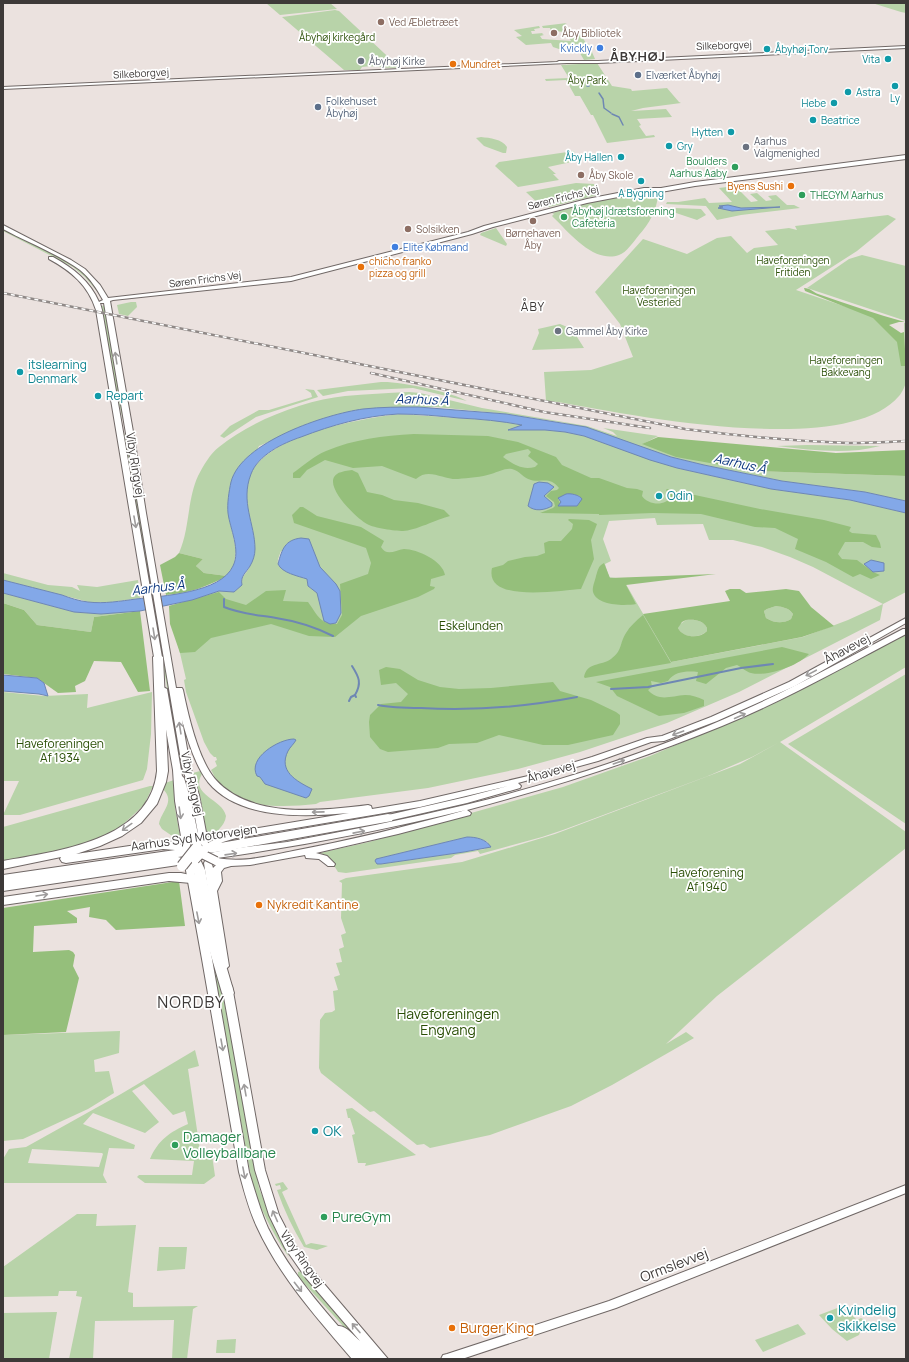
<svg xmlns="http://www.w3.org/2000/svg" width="909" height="1362" font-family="Manrope,sans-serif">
  <rect width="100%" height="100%" fill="#ebe2df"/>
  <!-- green -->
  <g fill="#b8d3a9" fill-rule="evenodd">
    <path d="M266 3H330L337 9 280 15Z"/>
    <path d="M872 3H906V13L901 12Z"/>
    <path d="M335 10 339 11 399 67C386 70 375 64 362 67L360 70H344L282 17Z"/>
    <path d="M567 23 565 24 568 30H567V32L551 31 550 28H543L542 26Z"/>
    <path d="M539 26 540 28 534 29 535 31H531L532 34 543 33 542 34 544 35 540 36 542 39 571 41 568 35 580 34 586 43H588L595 59 584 60 577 48 559 49 553 47 551 43 526 45 516 37 522 36 514 30Z"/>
    <path d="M597 63 612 86 631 89 632 91 667 88 679 102 681 103 643 108 631 111 666 109 672 117 637 119 641 125 639 126 646 136 654 135 655 137 607 143 593 115H591L580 96H575L566 80 546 81 545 79 569 78 561 65Z"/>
    <path d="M481 137C490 138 502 139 507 147L506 153H503L484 146 476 138Z"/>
    <path d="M574 151 576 161 548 167 556 174H553L559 180 518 187 495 166 499 162Z"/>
    <path d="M576 183 594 184 598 195 549 207 541 206 526 192Z"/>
    <path d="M735 186 751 202 758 201 750 194 757 193 766 201 772 200 768 196 776 195 787 205H794L800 208 741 215 717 220 706 206 666 204 667 202H678L705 198 709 203 732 202 719 188Z"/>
    <path d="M643 193H654L658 195C657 210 649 224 639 235 634 241 626 253 619 255 593 264 568 231 552 216L554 214 552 213 589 203Z"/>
    <path d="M673 208 701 209 706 215 697 220 673 212Z"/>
    <path d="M888 215 896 219 857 251 796 290 873 316 897 337 905 364 904 323 906 322C906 336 906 350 906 364 906 370 907 377 906 382 905 386 902 393 899 396 846 459 631 415 558 402L546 401 544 372 591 370 633 357 620 324 595 292 643 239 687 254 717 238 731 236 747 253 754 248 778 245 765 231 789 228 797 230 795 226Z"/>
    <path d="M496 228 507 244 506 246 480 235 481 233Z"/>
    <path d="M3 229C29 242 65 256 86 276 92 282 97 289 101 296L85 277 73 267 3 231Z"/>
    <path d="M862 255 906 266V321L807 288 849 259Z"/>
    <path d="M131 302H136L137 307 128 316 119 314 117 305Z"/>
    <path d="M105 305 125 420H123L116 392 102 306Z"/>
    <path d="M560 324 572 329 584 348 532 350 539 333 538 329Z"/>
    <path d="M381 382C399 381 452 392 467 401L413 388 348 391 323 396 317 390Z"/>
    <path d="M305 389 314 390 318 397 256 417 224 438 220 436 230 426 259 410H269L312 397 311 393Z"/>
    <path d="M409 392 420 393 482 408 587 426 617 436 613 432 603 428 658 436 643 444 755 471 906 476V501L865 492 782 481 704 465 671 457 565 423 506 414 436 407 362 410 341 414 325 418 259 446 228 512 236 550 234 565 227 576 204 573 196 566 203 559 179 553C190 528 187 500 198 476 203 466 210 454 219 447 251 421 304 400 345 396 366 394 387 393 409 392Z"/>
    <path d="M399 414 503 421 523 425 509 430H545L565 432 584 436 677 468 771 489 850 500 906 513V592L883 604 880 620 739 692 667 723 580 752 518 769 428 788 320 802 316 804C285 807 248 810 224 787 221 785 216 782 215 778 214 776 213 773 211 770L217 766 215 761 217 760 216 757H214L210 753 204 742 186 692 184 680 186 679 169 606 219 591 234 592 242 585C240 576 247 574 250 566 252 560 254 547 254 539 253 530 249 522 248 513 247 504 246 494 247 485 254 436 359 419 399 414ZM655 518 657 525 703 524 709 540H733L762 547 790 557 813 567 883 604 848 620 803 637 671 662 627 586 622 579 609 577 605 564 611 561 603 539 609 521ZM281 551 317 560 320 568 317 593 308 586 307 579C301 577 279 571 278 564 277 560 280 554 281 551Z"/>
    <path d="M123 432H124L134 479 154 599 152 600Z"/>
    <path d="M807 445 880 446C847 455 811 450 777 446Z"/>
    <path d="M3 573 48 585 72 587 80 591 77 585 97 587 138 580 140 598 112 602H89L3 580Z"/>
    <path d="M3 593 74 612 101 614 140 611 94 617 91 632 37 625 24 610 3 603Z"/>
    <path d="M153 606H155L182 767 181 768Z"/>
    <path d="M776 606C783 607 789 608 793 614L791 619C783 624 774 623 766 618L764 611 767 609Z"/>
    <path d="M686 620C694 619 703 620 707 628V631C699 639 683 638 678 628L679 625Z"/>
    <path d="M906 634V667L780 742 906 832V848L717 996 666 1044 686 1032 694 1038 612 1085 571 1106 490 1135 430 1148 424 1144 417 1145 374 1111 370 1112 321 1073 319 1068 320 1020 325 1013 332 1012 335 1010 333 991 338 990 334 977 340 975 336 963 342 962 339 949 344 947 341 935 346 933 341 918 342 883 339 881 346 878 462 862 555 834 740 764 778 743 752 757 708 776 563 830 542 837 480 854 478 851 455 855 451 858 346 873 338 872 328 856 320 853 369 842 563 787 650 756 777 702ZM467 837 478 838 488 842 485 849 381 864H377L375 861 376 859Z"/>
    <path d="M906 674V824L788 744Z"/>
    <path d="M3 692 44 696 88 694 87 708 152 692 151 734 147 769 143 780 20 815H3L19 781H3Z"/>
    <path d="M200 771 202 774C189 795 223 799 226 816 225 827 214 831 211 842H208L200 795 193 773Z"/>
    <path d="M174 780 175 808 181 842 162 829 159 824C161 811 176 802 163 789L165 783Z"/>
    <path d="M150 786H153L144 805 118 829 77 848 3 862V827Z"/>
    <path d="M204 918 224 1001 259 1188 275 1229 289 1257C277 1241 260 1208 253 1188Z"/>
    <path d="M120 1031 119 1053 94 1060 95 1072 109 1071 114 1093 88 1109 23 1139 3 1141V1035Z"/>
    <path d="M195 1050 199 1066 188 1069 201 1157 212 1155 215 1176 204 1184 145 1183 137 1177 139 1175H192L194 1161 150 1159C158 1140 170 1132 188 1124L185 1111 173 1115 144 1084 132 1091 159 1122 145 1133 93 1113 83 1124 135 1145 134 1149 109 1148 103 1175 107 1183H3V1159L9 1149 26 1147 121 1094ZM32 1149 102 1153 103 1154 99 1167 28 1163Z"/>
    <path d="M352 1108 416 1155 365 1166 366 1163H358L352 1135 355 1134 350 1118H348L346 1109Z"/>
    <path d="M283 1182 288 1189 282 1192 306 1245 311 1243 328 1246 317 1250 304 1247C293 1229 284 1210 277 1190L281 1189 280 1185 276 1186 275 1184Z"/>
    <path d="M77 1214H97L96 1226 136 1225 128 1292 133 1293V1307L198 1306 193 1309 187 1359H172L174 1320 95 1321 93 1359H69L82 1297 76 1296 77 1291H59L58 1296 3 1297V1267Z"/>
    <path d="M159 1247H187L185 1269 157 1271Z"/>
    <path d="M301 1271 370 1353 354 1338 302 1281 298 1277V1272Z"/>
    <path d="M840 1307 849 1317 852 1315 857 1320 861 1318 869 1322 861 1329 859 1335 847 1341 832 1329 819 1315Z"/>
    <path d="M57 1312 49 1359H3V1313Z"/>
    <path d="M798 1324 806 1334 763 1352 755 1340Z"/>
    <path d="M236 1339 235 1353H216L217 1340Z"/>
  </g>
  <!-- forest -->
  <g fill="#95bf7b" fill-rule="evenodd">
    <path d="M804 288C810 288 813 292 818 294 847 304 876 314 905 322H899L889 325 901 333 904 332 906 366H901L897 342 873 318 805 291Z"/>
    <path d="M414 434 488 436 518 442 556 457 562 465 591 478H599L627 488 637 489 643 491 642 496C648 505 666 507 671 496L666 490 667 489 760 509 824 520 851 527 849 531 852 533 876 535 880 543 881 548 872 547 863 542H845L838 554 842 559 857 560 873 572 880 575 871 579 860 574 853 577 826 562 795 549 798 539 775 528 755 527 701 514 653 513 599 515V514L540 513 553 508 555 506 554 502 546 496 551 491 557 490 559 488C549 476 543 483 531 480 523 478 520 471 512 469 504 468 499 472 491 474 482 477 468 478 458 479 443 480 429 467 416 479L382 466 353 468 325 460 307 470 300 478H293V473C303 466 314 456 326 451 354 439 383 436 414 434ZM528 449 531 452 528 456 538 464 535 467C522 470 514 465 503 457L506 454ZM572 494 580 496 577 506 560 503 558 499Z"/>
    <path d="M658 437 836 453 906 450V476L755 471 676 457 642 444Z"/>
    <path d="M345 471 352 470 358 473 367 492 382 495 394 500 418 503 444 510 450 516C438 519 414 531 403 531 395 531 374 528 367 524 357 519 321 484 337 474 339 472 343 472 345 471Z"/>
    <path d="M300 507H303L317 516 361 527 384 541 381 547C387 557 395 550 404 549 417 549 443 561 445 575L431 579 430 586 435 587 434 589 418 597 361 616 335 637 309 636 271 624 211 638 195 652 180 653 170 624 169 606 219 592 226 599 246 605 266 591 286 590 283 601 308 602C317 614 320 625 337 624L342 615 340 584 368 574 371 563 366 548 294 523 292 515Z"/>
    <path d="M569 519 589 520 597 524 591 540 594 559 581 589C562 590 484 604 492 568L503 565 508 561 525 557 537 556 545 553 544 543 549 541H561L572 529 573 524 568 520Z"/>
    <path d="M179 553 203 559 196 566 204 573 227 576C206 587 190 593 166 595L160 565 175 557Z"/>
    <path d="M604 563 610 578 716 574 626 585 636 604C625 606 597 606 593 592 592 587 595 581 596 576 598 570 598 566 604 563Z"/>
    <path d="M730 589H740L746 593 786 589 799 591 811 607 834 626 802 637 671 662 643 614 730 601 725 591ZM776 606C783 607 789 608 793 614L791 619C783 624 774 623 766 618L764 611 767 609ZM686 620C694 619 703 620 707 628V631C700 639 683 638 678 628L682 622Z"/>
    <path d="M3 603 24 610 37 625 91 632 94 617 140 611 150 691 138 692 121 662 94 661 85 681 75 686 76 692 58 693 37 678 3 674Z"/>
    <path d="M643 615 671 663 585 678 584 677C587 662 601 666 611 659 623 650 619 644 626 633 630 626 636 621 643 615Z"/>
    <path d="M782 647 809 654C798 666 767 677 751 673 746 672 742 667 737 665L726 668 706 684 696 681 698 672C687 671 675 671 668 681L661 683 651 681 652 687 648 690C658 702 671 696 685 695 692 695 698 697 704 700V706L684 713 659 716 617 696 610 687 596 682Z"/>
    <path d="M386 667 400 669 418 680 440 687 459 689 491 688 553 682 560 691 591 700 616 712 620 715V724L613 735 568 745H543L499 735 477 743 449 744 438 748 388 752 380 749 370 737 369 722 370 715 381 704 401 702 408 694 396 683 381 685 379 670Z"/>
    <path d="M179 881 185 926 116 930 106 920 89 917 90 907 67 911 77 918V923L34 926 33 952 69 950 73 952 75 955 73 966 79 978 66 1032 3 1035V908Z"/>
  </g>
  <!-- water -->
  <g fill="#83a8e8" stroke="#6e87b3">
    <path d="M728 205 741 208 780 207 732 211 718 208 723 207 719 206Z"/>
    <path d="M418 407 506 414 586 427 671 457 704 465 782 481 865 492 906 501V513L850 500 771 489 677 468 650 460 584 436 565 432 545 430H508L522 425C501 421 480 419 459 418 439 416 418 414 398 414 364 416 332 425 301 437 283 443 258 455 251 474 240 502 255 524 255 549 255 555 253 561 250 566 246 573 240 576 242 585L234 592 219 591 192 600 140 611 101 614 74 612 3 593V580C23 585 42 590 62 595 70 598 79 601 88 602 104 604 121 601 136 599 162 596 221 593 233 566 241 550 230 529 228 513 227 504 229 491 231 482 241 442 326 414 363 409 381 407 399 407 418 407Z"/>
    <path d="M539 482 548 483 554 487 544 496 552 503V506C545 510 535 512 528 506L534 484Z"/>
    <path d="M566 494C570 493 580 495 582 499L577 506H558L561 502 558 498Z"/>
    <path d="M301 538 309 539 320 567 336 584 340 591 341 613 336 623 330 624 324 621 317 593 308 586 307 579C298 576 282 573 278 564 282 549 285 540 301 538Z"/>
    <path d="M871 560 884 563V571L873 572 864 564Z"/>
    <path d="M3 675 37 678 44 683 48 696 39 694 3 691Z"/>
    <path d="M294 739 296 740C294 744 290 747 288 751 278 771 296 781 312 789L309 796 306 798 265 784 260 777 257 776C247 758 279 739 294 739Z"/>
    <path d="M467 837C476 837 486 839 491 847L464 852 381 864H377L375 861 376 859Z"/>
  </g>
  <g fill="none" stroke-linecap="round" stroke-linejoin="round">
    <!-- stream-far1 -->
    <g stroke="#6e87b3" stroke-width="1.5">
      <path d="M589 86H587L590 81"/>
      <path d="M599 93 603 99 604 108 611 113"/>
      <path d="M612 114 619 117 623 125"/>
    </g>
    <!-- stream -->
    <g stroke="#6e87b3" stroke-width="2">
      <path d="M224 599V607C241 614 258 615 276 618 296 621 315 627 333 636"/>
      <path d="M352 666C359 677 362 683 355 695L356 697"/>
      <path d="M611 689 648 687 741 668 773 664"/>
      <path d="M349 701 351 697 355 695"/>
      <path d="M378 705C392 708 407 708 421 708 474 711 525 707 577 697"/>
    </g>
    <defs>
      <g id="secondary">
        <path d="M906 46V48L598 63H567L3 89V87L557 62 559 61H598Z"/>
        <path d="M906 155V159L695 186 661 192 639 193 587 203 493 227 472 234 291 281 113 300 110 301 135 443 146 513 176 688H182L183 690C188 715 198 759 215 779 250 819 321 811 368 805L371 806 372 809 420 801 528 776 592 757 647 738 662 736 711 717 789 682 906 618V623L795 686 717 721 664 741 651 742 598 761 518 783 521 786 520 788 467 803 388 821 384 818 388 815 466 797 508 786 420 807 236 838 223 842 205 852 202 851 200 849 197 850 194 849 190 843 191 852 190 854H184L175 801 173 770 159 689 163 687 167 689 182 776 184 778 191 801 200 844 191 795 182 766 104 303H100L102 310 163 663 159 665 155 663 96 310C88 285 71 271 49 259V257H53C73 268 90 281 99 302L103 300C97 289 90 278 80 270 58 254 27 242 3 229V225L71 260 85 269 100 285 108 298 291 277 468 232 484 226 587 199 644 188H661L695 182ZM182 720C188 741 195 765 208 782 239 820 305 817 349 813L235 832 217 838 208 843 199 795 190 766Z"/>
        <path d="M903 629H906V634C845 666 786 700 722 726 639 760 554 787 467 810L471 813 470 815 398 834 316 853 327 856 335 864 334 866H328L319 859 306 858 305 855 250 865 231 866 224 868 221 872 222 881 217 891 229 966 227 968H221L219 966 204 863 205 861H211L213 868 217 864 213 863 212 861 213 859H202L201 857 202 855C228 848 259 846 287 842 347 831 406 819 465 805 559 782 652 752 740 712 796 687 849 657 903 629ZM466 810C409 826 351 840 293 851 268 856 243 863 217 858 301 846 384 830 466 810Z"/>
        <path d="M189 862 192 863 193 865 212 959 249 1172C255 1191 260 1210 268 1228 286 1264 311 1295 338 1326 346 1325 354 1336 360 1341L306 1278 285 1248 269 1215 255 1170 222 986 224 984 227 983 230 984 232 986 265 1170 279 1215 293 1242 314 1272 388 1359H352C317 1318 280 1277 257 1227 249 1210 244 1191 239 1172L202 959 185 865 186 863Z"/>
        <path d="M906 1185V1193L616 1308 462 1359H441L443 1355 447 1354 609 1301Z"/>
      </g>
      <g id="highway">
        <path d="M158 654 163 657 168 771 166 782 157 804 141 823 122 836 100 846 76 854 163 841 175 842 189 848H192L199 832H207L208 835 203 846 388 814 392 815 393 818 392 821 230 850 178 857 182 858 184 861 182 864 178 865 3 891V883L163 859 3 883V875L175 850 163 849 66 863 62 862 60 859 61 857 3 869V861C57 851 150 841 157 771L153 657Z"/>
        <path d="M195 856 199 857 205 870 218 938 234 993 232 996 228 997 224 996 222 993 206 938 195 881 191 883 169 881 3 905V897L169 873H181L195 876 189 860 191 857Z"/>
      </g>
    </defs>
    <!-- secondary casing -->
    <use href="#secondary" stroke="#706866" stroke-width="2"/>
    <!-- highway casing -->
    <use href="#highway" stroke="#706866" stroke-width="2"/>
    <!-- secondary -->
    <use href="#secondary" fill="#fff" fill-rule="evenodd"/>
    <!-- highway -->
    <use href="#highway" fill="#fff" fill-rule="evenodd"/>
    <defs>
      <g id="rail">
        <path d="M3 293 685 429C739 436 793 441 848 443 867 443 887 442 906 441"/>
        <path d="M371 373 544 412 650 428"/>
      </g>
    </defs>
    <!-- rail casing -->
    <use href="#rail" stroke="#8f8987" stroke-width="2.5"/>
    <!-- rail -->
    <use href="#rail" stroke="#fff" stroke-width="1.5" stroke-dasharray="4" stroke-linecap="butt"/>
    <defs>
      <g id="secondary-bridge">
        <path d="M197 847 204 855 216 861"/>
        <path d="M195 860 205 849"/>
      </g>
      <path id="highway-bridge" d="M182 866 197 847"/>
    </defs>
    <!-- secondary-bridge casing -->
    <use href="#secondary-bridge" stroke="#706866" stroke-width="10" stroke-linecap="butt"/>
    <!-- highway-bridge casing -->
    <use href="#highway-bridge" stroke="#706866" stroke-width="12" stroke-linecap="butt"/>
    <!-- secondary-bridge -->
    <use href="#secondary-bridge" stroke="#fff" stroke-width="8"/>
    <!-- highway-bridge -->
    <use href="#highway-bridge" stroke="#fff" stroke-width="10"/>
  </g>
  <!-- one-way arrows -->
  <defs><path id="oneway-shaft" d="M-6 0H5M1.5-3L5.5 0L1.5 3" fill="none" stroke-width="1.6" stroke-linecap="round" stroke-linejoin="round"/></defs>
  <g stroke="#9e9c9c">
    <use href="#oneway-shaft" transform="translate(116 358) rotate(-99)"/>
    <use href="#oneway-shaft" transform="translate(135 522) rotate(80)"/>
    <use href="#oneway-shaft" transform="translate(154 634) rotate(81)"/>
    <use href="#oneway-shaft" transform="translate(811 673) rotate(152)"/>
    <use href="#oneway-shaft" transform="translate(740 716) rotate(-24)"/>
    <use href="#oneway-shaft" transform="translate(180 728) rotate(-99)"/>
    <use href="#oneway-shaft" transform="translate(678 733) rotate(160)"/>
    <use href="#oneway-shaft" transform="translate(619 762) rotate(-19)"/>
    <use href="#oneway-shaft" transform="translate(318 812) rotate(179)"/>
    <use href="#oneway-shaft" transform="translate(180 813) rotate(82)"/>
    <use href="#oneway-shaft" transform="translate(127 827) rotate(144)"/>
    <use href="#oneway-shaft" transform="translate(359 832) rotate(-11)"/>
    <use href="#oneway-shaft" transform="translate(231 854) rotate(-8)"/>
    <use href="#oneway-shaft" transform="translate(42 895) rotate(-9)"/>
    <use href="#oneway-shaft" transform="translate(198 918) rotate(79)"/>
    <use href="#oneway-shaft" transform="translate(222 1045) rotate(80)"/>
    <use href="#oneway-shaft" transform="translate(245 1090) rotate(-100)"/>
    <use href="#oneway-shaft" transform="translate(244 1173) rotate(79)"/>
    <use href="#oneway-shaft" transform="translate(275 1216) rotate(-114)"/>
    <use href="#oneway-shaft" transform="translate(298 1287) rotate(52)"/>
    <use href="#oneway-shaft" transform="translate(356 1328) rotate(-131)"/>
  </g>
  <!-- markers -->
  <g fill="#8d6e63" stroke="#fff" stroke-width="1.5">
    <circle cx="381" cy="22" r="4"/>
    <circle cx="554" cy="33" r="4"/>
    <circle cx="581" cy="175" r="4"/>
    <circle cx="533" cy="221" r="4"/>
    <circle cx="408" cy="229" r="4"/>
  </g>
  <g fill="#3f7fe0" stroke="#fff" stroke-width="1.5">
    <circle cx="600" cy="48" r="4"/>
    <circle cx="395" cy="247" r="4"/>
  </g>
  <g fill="#0f9aa8" stroke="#fff" stroke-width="1.5">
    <circle cx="767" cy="49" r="4"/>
    <circle cx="888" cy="59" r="4"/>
    <circle cx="895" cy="86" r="4"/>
    <circle cx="848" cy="92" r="4"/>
    <circle cx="834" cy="103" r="4"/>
    <circle cx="813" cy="120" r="4"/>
    <circle cx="731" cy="132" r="4"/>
    <circle cx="669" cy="146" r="4"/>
    <circle cx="621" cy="157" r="4"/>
    <circle cx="641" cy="181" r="4"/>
    <circle cx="20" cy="372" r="4"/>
    <circle cx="98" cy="396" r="4"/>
    <circle cx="659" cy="496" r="4"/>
    <circle cx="315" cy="1131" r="4"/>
    <circle cx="830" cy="1318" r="4"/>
  </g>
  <g fill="#6b7280" stroke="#fff" stroke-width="1.5">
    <circle cx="361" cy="61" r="4"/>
    <circle cx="746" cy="147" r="4"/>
    <circle cx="558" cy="331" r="4"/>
  </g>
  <g fill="#e8710a" stroke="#fff" stroke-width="1.5">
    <circle cx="453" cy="64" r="4"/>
    <circle cx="791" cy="186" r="4"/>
    <circle cx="361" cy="267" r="4"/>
    <circle cx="259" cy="905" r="4"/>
    <circle cx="452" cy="1328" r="4"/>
  </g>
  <g fill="#5c6f8a" stroke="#fff" stroke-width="1.5">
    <circle cx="638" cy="75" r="4"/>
    <circle cx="318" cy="107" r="4"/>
  </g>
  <g fill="#2e9e5b" stroke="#fff" stroke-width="1.5">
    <circle cx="735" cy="167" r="4"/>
    <circle cx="802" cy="195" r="4"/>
    <circle cx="564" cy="217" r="4"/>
    <circle cx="175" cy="1145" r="4"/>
    <circle cx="324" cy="1217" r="4"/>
  </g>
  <g text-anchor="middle" stroke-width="3.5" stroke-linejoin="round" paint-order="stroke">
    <!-- far-education labels -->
    <g font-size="10" fill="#785e54" stroke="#fff" text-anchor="start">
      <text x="389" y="26">Ved Æbletræet</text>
      <text x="562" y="37">Åby Bibliotek</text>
      <text x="589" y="179">Åby Skole</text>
      <text x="416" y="233">Solsikken</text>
      <text x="533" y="237" text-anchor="middle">Børnehaven<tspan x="533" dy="12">Åby</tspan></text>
    </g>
    <!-- far-park labels -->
    <g font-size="10" fill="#294e05" stroke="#fff">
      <text x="337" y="41">Åbyhøj kirkegård</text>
      <text x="587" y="84">Åby Park</text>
      <text x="793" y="264">Haveforeningen<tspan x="793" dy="12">Fritiden</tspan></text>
      <text x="659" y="294">Haveforeningen<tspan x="659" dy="12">Vesterled</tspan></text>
      <text x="846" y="364">Haveforeningen<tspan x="846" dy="12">Bakkevang</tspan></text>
    </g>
    <!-- far-street labels -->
    <g font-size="10" fill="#3d3938" stroke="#fff">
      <text transform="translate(724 45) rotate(-2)" y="4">Silkeborgvej</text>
      <text transform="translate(141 73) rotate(-3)" y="4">Silkeborgvej</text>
      <text transform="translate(563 197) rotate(-14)" y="4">Søren Frichs Vej</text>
      <text transform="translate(205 279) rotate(-7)" y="4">Søren Frichs Vej</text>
    </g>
    <!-- far-shop labels -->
    <g font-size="10" fill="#366cbe" stroke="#fff" text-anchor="end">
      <text x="592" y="52">Kvickly</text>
      <text x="403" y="251" text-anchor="start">Elite Købmand</text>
    </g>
    <!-- far-culture labels -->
    <g font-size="10" fill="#0d838f" stroke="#fff" text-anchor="start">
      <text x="775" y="53">Åbyhøj Torv</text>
      <text x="880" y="63" text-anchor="end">Vita</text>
      <text x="856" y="96">Astra</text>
      <text x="895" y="102" text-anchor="middle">Ly</text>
      <text x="826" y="107" text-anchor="end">Hebe</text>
      <text x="821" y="124">Beatrice</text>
      <text x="723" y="136" text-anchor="end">Hytten</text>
      <text x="677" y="150">Gry</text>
      <text x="613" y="161" text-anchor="end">Åby Hallen</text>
      <text x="641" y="197" text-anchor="middle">A Bygning</text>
    </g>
    <!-- far-worship labels -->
    <g font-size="10" fill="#5b616d" stroke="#fff" text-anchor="start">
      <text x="369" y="65">Åbyhøj Kirke</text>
      <text x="754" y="145">Aarhus<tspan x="754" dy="12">Valgmenighed</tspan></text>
      <text x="566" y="335">Gammel Åby Kirke</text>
    </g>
    <!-- far-food labels -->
    <g font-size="10" fill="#c56008" stroke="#fff" text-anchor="start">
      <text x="461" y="68">Mundret</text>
      <text x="783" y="190" text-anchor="end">Byens Sushi</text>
      <text x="369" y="265">chicho franko<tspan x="369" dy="12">pizza og grill</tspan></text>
    </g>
    <!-- far-service labels -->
    <g font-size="10" fill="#4e5e75" stroke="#fff" text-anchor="start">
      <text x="646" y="79">Elværket Åbyhøj</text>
      <text x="326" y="105">Folkehuset<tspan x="326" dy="12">Åbyhøj</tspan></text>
    </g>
    <!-- far-leisure labels -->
    <g font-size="10" fill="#27864d" stroke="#fff" text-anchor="start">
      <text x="727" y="165" text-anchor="end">Boulders<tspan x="727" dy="12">Aarhus Aaby</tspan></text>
      <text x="810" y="199">THEGYM Aarhus</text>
      <text x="572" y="215">Åbyhøj Idrætsforening<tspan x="572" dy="12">Cafeteria</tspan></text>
    </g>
    <!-- far-quarter labels -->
    <g font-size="12" letter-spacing="1" fill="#3d3938" stroke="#fff">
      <text x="533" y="311">ÅBY</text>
    </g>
    <!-- culture labels -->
    <g font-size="12" fill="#0d838f" stroke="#fff" text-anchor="start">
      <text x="28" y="369">itslearning<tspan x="28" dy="14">Denmark</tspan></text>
      <text x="106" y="400">Repart</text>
      <text x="667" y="500">Odin</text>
    </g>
    <!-- street labels -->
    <g font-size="12" fill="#3d3938" stroke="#fff">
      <text transform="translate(135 465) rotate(81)" y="4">Viby Ringvej</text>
      <text transform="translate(847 649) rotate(-28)" y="4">Åhavevej</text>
      <text transform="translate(551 772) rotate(-17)" y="4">Åhavevej</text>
      <text transform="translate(192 784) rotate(77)" y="4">Viby Ringvej</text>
      <text transform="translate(194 838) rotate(-8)" y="4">Aarhus Syd Motorvejen</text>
      <text transform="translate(302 1259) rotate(55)" y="4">Viby Ringvej</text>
    </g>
    <!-- park labels -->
    <g font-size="12" fill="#294e05" stroke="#fff">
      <text x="471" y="630">Eskelunden</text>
      <text x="60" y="748">Haveforeningen<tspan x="60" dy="14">Af 1934</tspan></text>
      <text x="707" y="877">Haveforening<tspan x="707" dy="14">Af 1940</tspan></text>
    </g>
    <!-- food labels -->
    <g font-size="12" fill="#c56008" stroke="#fff" text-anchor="start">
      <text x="267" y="909">Nykredit Kantine</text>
    </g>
    <!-- far-district labels -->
    <g font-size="13" font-weight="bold" letter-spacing="1" fill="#3d3938" stroke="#fff">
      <text x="638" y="61">ÅBYHØJ</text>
    </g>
    <!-- water labels -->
    <g font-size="13" font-style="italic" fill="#0a357e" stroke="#fff">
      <text transform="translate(422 399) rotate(2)" y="5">Aarhus Å</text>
      <text transform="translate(740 463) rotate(13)" y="5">Aarhus Å</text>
      <text transform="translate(158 587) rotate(-7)" y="5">Aarhus Å</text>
    </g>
    <!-- near-park labels -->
    <g font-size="14" fill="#294e05" stroke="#fff">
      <text x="448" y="1019">Haveforeningen<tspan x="448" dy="16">Engvang</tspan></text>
    </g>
    <!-- near-culture labels -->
    <g font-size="14" fill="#0d838f" stroke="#fff" text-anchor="start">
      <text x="323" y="1136">OK</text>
      <text x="838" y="1315">Kvindelig<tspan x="838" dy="16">skikkelse</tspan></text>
    </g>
    <!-- near-leisure labels -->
    <g font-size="14" fill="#27864d" stroke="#fff" text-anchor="start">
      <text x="183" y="1142">Damager<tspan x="183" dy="16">Volleyballbane</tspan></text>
      <text x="332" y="1222">PureGym</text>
    </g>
    <!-- near-street labels -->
    <g font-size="14" fill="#3d3938" stroke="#fff">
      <text transform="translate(674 1265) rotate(-21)" y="5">Ormslevvej</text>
    </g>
    <!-- near-food labels -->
    <g font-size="14" fill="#c56008" stroke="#fff" text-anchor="start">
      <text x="460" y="1333">Burger King</text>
    </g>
    <!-- near-neighbourhood labels -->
    <g font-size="16" letter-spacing="1" fill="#3d3938" stroke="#fff">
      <text x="191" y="1008">NORDBY</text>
    </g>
  </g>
  <!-- border -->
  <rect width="909" height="1362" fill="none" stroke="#3d3938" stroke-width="8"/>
</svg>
